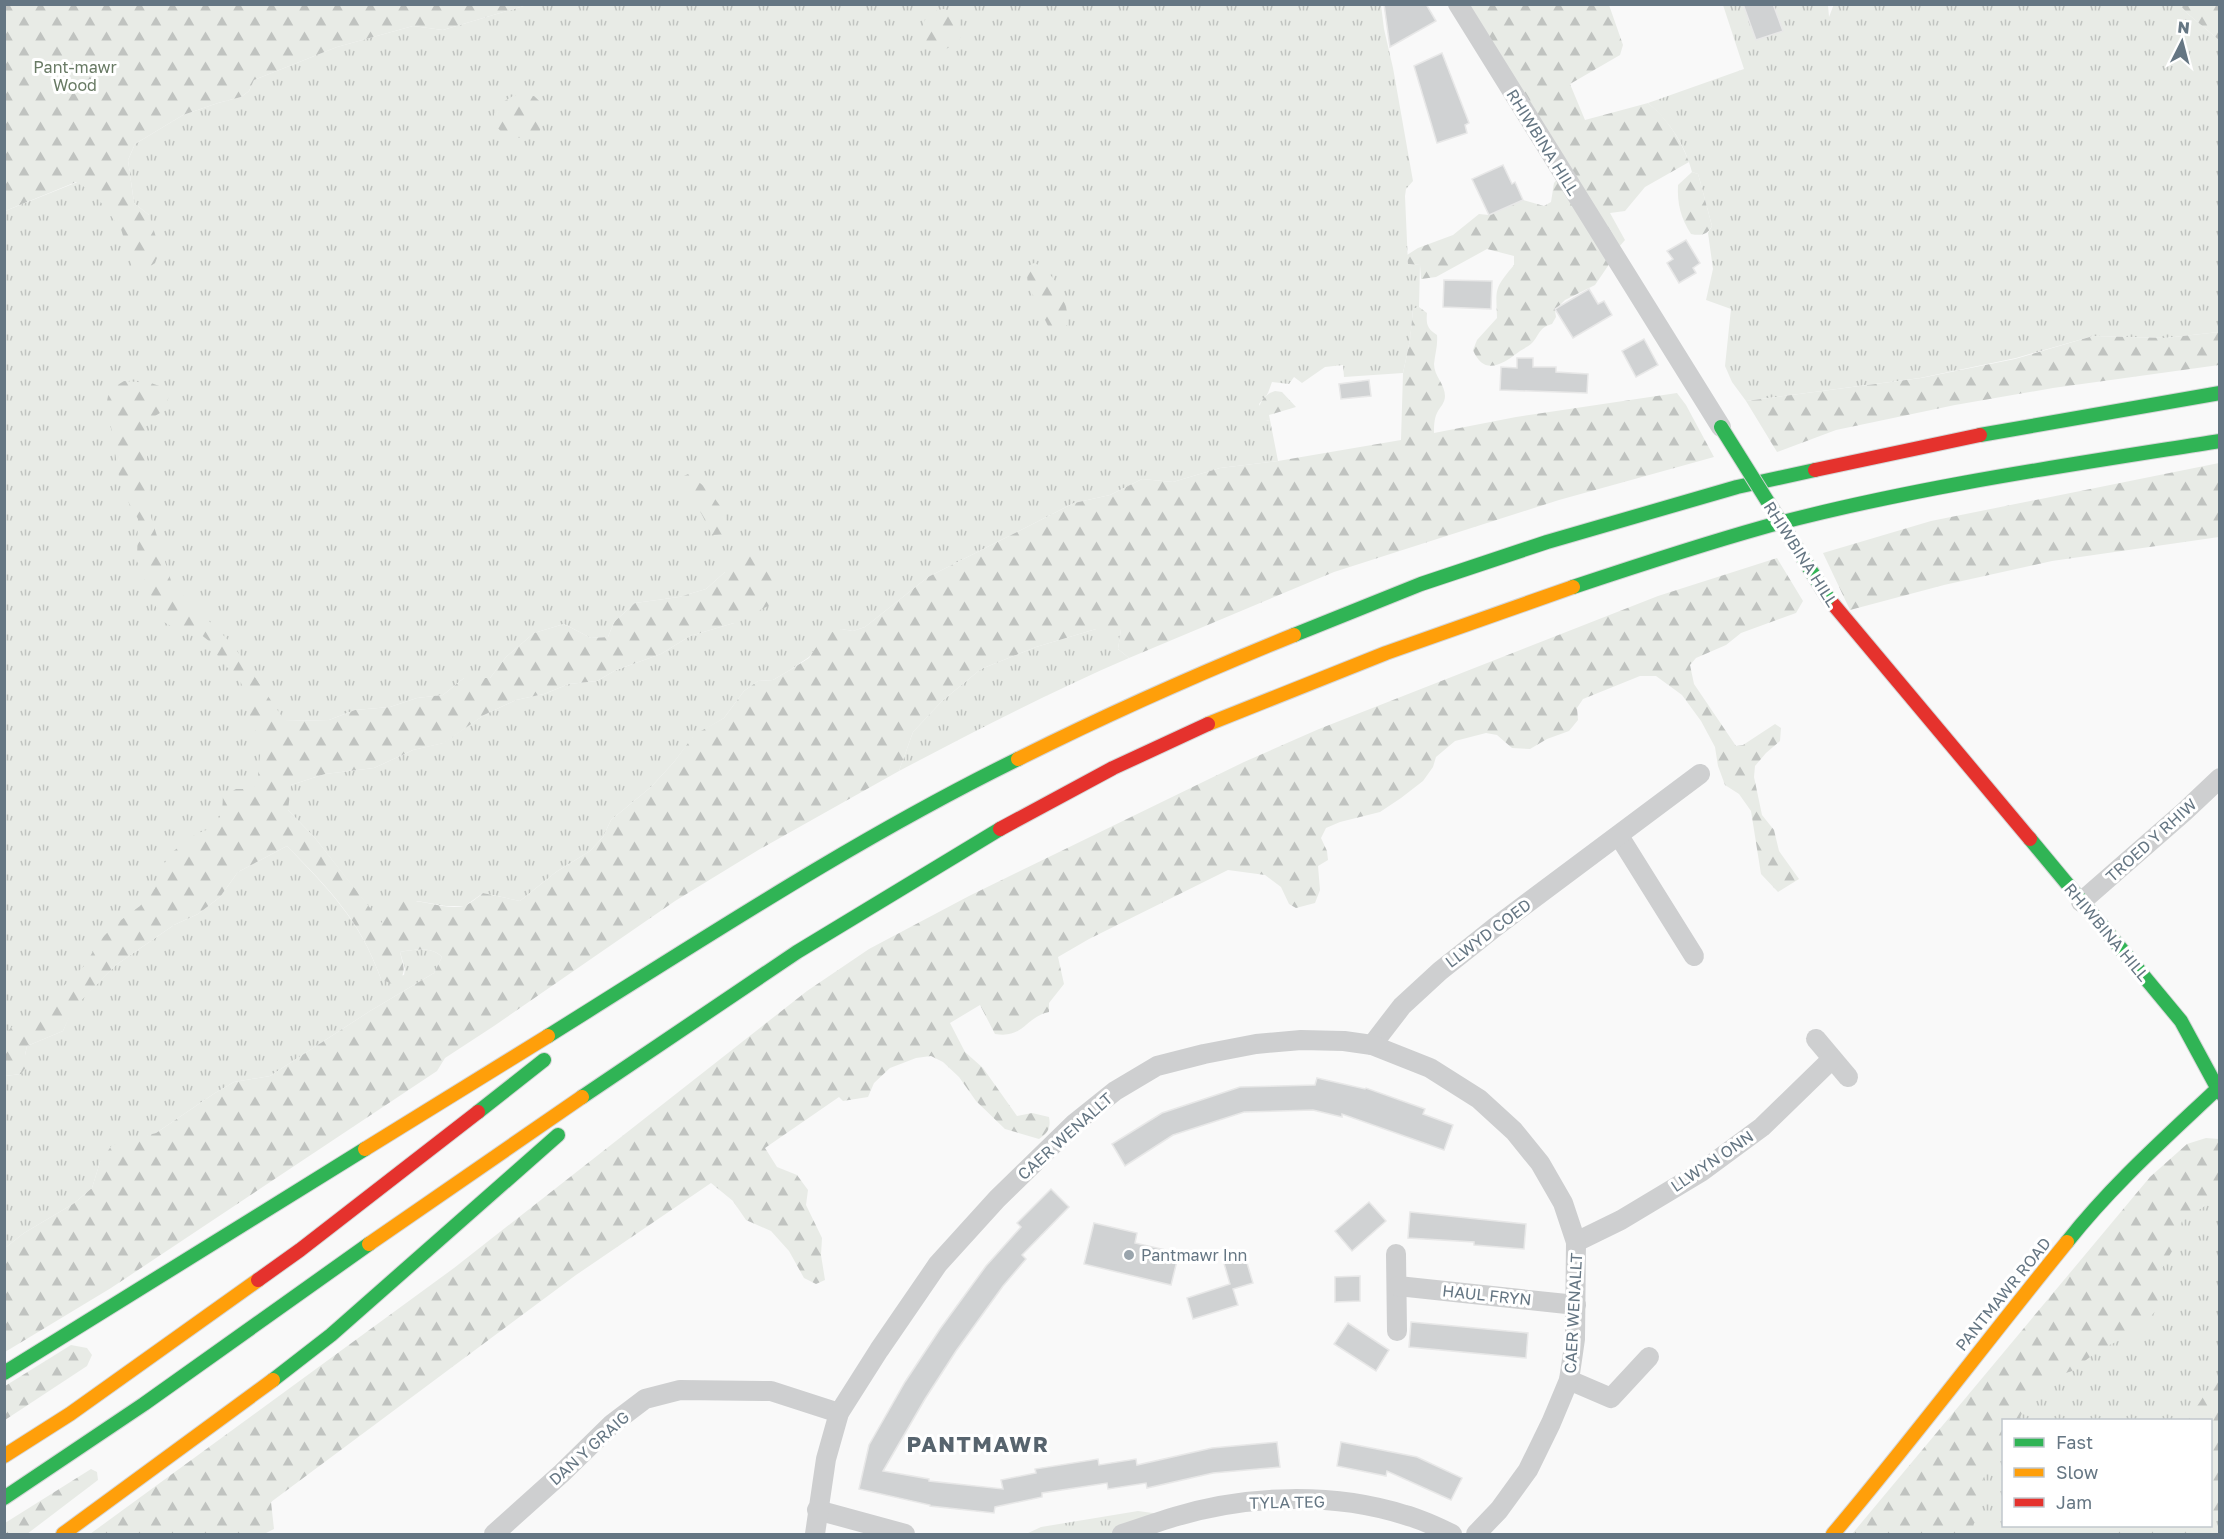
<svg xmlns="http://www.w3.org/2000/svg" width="2224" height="1539" font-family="'Golos Text',sans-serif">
  <defs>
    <pattern id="grass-tufts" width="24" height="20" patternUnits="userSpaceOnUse" patternTransform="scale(1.5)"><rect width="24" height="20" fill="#e8ebe6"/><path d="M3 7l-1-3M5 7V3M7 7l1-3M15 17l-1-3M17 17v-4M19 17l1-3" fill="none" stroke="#c0c3c0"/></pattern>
    <pattern id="forest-firs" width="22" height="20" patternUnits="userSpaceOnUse" patternTransform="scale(1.5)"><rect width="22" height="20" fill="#e8ebe6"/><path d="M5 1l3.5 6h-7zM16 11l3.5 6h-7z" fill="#c0c3c0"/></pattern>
  </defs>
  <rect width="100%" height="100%" fill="#f9f9f9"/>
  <!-- grass -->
  <g fill="url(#grass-tufts)" fill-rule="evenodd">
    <path d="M1834 4 2180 5 2188 14 2219 40V332L2165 338 2093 336 2016 358 1920 378 1746 401 1732 382 1725 366 1731 309 1706 300 1713 269 1708 233 1712 226 1700 181 1698 174 1692 172C1685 145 1670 122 1648 103L1744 69 1723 5H1828L1829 17Z"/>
    <path d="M527 5H1381L1384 29 1393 68 1413 181 1406 189 1405 196 1408 264 1420 265 1419 307 1413 309 1410 340 1403 373 1344 377 1343 365 1325 367 1302 383 1294 377 1289 384 1272 382 1268 393 1259 404 1266 421 1270 420 1278 461 1220 468 1173 482 1142 479 1110 495 1074 503 928 577 865 627 853 631 841 629 819 645 809 657 790 670 773 680 758 681 744 691 724 718 694 736 674 762 651 787 611 820 603 837 590 851 556 872 520 901 483 893 465 906H446L417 901 382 924 315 838 288 810 5 1050V211L105 171 145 269 149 215 134 203 128 160 135 144 183 115 218 103 241 97 249 91 254 80 337 47 413 26 443 30ZM725 572 734 623 690 636 661 654 616 670 597 681 569 684 544 694 516 700 484 715 443 743 413 750 374 768 325 774 291 785 285 721 329 720 355 710 390 707 417 698 443 695 464 678H490L506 657 534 633 564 624 591 638 608 637 614 622 635 603 679 597 706 589Z"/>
    <path d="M1096 629H1121L1118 649 1129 658C1050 692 975 731 899 771L913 732 942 701 981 669 1036 647Z"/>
    <path d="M287 846C329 890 360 920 381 979L404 975 405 969 400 952C414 950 431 946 442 957L434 973 370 1011 270 1076 234 1082 215 1093 156 1133 135 1140 100 1162 92 1188 73 1204 24 1233 5 1248V1076L21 1074 27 1046 63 1031 72 1009 116 965 174 925 198 914 220 897 238 872Z"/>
    <path d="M2219 1152V1534H1893ZM2004 1420H2210V1526H2004Z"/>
    <path d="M1138 1511 1175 1516 1156 1534H1026L1041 1527Z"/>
  </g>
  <!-- forest -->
  <g fill="url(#forest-firs)">
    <path d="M5 4H527V5L443 30 413 26 337 47 254 80 249 91 241 97 218 103 183 115 135 144 128 160 134 203 149 215 160 250 155 263 145 270 132 266 121 229 93 192 76 182 5 211Z"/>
    <path d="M1458 5H1609L1623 45 1620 55 1570 84 1585 120 1648 103C1668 119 1680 139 1689 162L1645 187 1625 211 1610 213 1625 240 1613 254 1610 263 1595 285 1565 300 1555 310 1556 317 1552 324C1539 327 1539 336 1532 343 1529 346 1523 349 1520 351 1503 364 1484 377 1473 350L1477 340 1497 318C1496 288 1494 289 1514 265V256L1487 249 1436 277 1421 279 1420 265 1408 264 1407 255 1418 248 1453 235 1479 214 1489 215 1523 200 1544 206 1551 202 1554 183 1562 173Z"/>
    <path d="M2180 5H2219V40L2188 14Z"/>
    <path d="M943 9 958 12 961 37C952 49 944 51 929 49L922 42C922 23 923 13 943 9Z"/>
    <path d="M513 96H534C549 109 546 116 539 133L524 138 506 137 496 126 494 114 501 103Z"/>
    <path d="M1692 172 1698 174 1700 181 1712 226C1707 235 1701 236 1691 234 1681 219 1677 203 1678 185Z"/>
    <path d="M1034 263C1055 271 1070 303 1067 325L1060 330 1048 326 1028 285 1026 267Z"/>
    <path d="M1419 307 1427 313C1426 324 1427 329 1437 335 1438 345 1435 354 1434 364 1434 376 1445 384 1445 396 1445 403 1440 407 1437 413 1434 419 1434 427 1434 433L1516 417 1677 393 1686 405 1714 457 1559 500 1334 572 1129 658 1118 649 1121 629H1096L1036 647 981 669 942 701 913 732 899 771 760 849 675 901 494 1026 445 1058 437 1071 111 1288 5 1352V1248L24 1233 73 1204 92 1188 100 1162 112 1145 156 1133 215 1093 234 1082 270 1076 370 1011 434 973 442 957C431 946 414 950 400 952 404 969 407 971 396 986L381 979C360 920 330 890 287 846L238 872 220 897 198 914 174 925 116 965 73 1009 63 1031 27 1046 25 1055 29 1063 21 1074 5 1076V1034L13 1026 38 1012 86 964 98 942 117 923 140 906 155 888 159 872 171 853 196 834 214 827 222 813 223 796 236 789H253L258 776 261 746 259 735 252 726 249 713 250 702 241 683 219 658 209 641 195 630 171 626 162 621 137 561 138 519 121 489 111 427 105 412 108 396 116 386 124 381 151 383 165 388 169 395C166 409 162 414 148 419L145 426 151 517 172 584 233 645 285 721 329 720 355 710 390 707 417 698 443 695 464 678H490L506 657 534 633 564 624 591 638 608 637 614 622 635 603 679 597 706 589 725 572 733 555 748 551 760 560 774 582 772 604 734 623 690 636 661 654 616 670 597 681 569 684 544 694 516 700 484 715 444 743 413 750 374 768 325 774 291 785 288 810 315 838 382 923C396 881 434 913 464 906 470 904 478 897 483 893L520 901 556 872 590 851 603 837 611 820 651 787 674 762 694 735 724 718 744 691 758 681 773 680 790 670 809 658 822 638 832 632 841 629 853 631 865 627 928 577 1074 503 1110 495 1142 479 1173 482 1220 468 1278 461 1401 440 1403 373 1410 340 1413 309Z"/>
    <path d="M2219 332V365L2053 388 1955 405 1836 430 1777 452 1746 401 1921 378 2015 359 2093 336 2165 338Z"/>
    <path d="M1275 391 1282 392 1296 407 1269 415 1270 420 1266 421 1260 419C1256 407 1262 395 1275 391Z"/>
    <path d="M2219 463V537L2052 561 1944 585 1850 610 1823 553 1931 521Z"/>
    <path d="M688 474C708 487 729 510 728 534L713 535C706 527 705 518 699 510 695 503 687 498 684 490 682 485 683 481 684 476Z"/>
    <path d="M1777 558 1803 601 1796 613 1741 633 1726 645 1696 658 1690 665 1694 684 1736 746 1743 745 1775 724 1781 728 1780 741 1766 753 1755 766 1754 777 1762 815 1774 830 1779 851 1799 879 1778 892 1761 874 1751 811 1739 794 1725 785 1718 766 1715 747 1701 721 1682 695 1656 676H1640L1583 699 1577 708 1578 720 1569 731 1547 739 1530 749 1512 748 1497 735 1486 733 1455 741 1436 757 1433 767 1423 781 1401 798 1380 812 1340 822 1326 828 1321 838 1327 851 1328 860 1318 866 1320 890 1315 903 1296 908 1289 904 1281 887 1265 875 1228 870 1089 939 1058 957 1064 984 1049 1003V1012C1025 1017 1024 1039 995 1034L980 1005 950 1023 965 1052 983 1068 1017 1116 1032 1113 1049 1117C1051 1128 1048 1133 1039 1139L1005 1129 976 1101 959 1077 943 1062 931 1056 916 1058 890 1068 874 1083 868 1097 843 1101 839 1097 765 1148 777 1167 797 1175 808 1190 806 1205 822 1238 821 1255 825 1280 816 1284 804 1278 789 1251 771 1231 746 1220 733 1201 711 1183 576 1275 271 1502 274 1529 264 1534H90L454 1268 807 991 869 949 969 896 1244 762 1319 729 1658 596Z"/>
    <path d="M2206 1138 2219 1139V1201L2211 1202 2182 1221 2174 1248 2159 1273 2160 1306 2137 1332 2099 1350 2072 1371 2041 1381 2027 1401 2019 1420H2004L2003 1441 1988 1456 1975 1522 1966 1534H1852L2150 1177 2187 1144Z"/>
    <path d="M71 1345 87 1348 92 1355 87 1366 5 1420V1386Z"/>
    <path d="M2219 1378V1519L2211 1525 2210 1420H2188L2211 1385Z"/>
    <path d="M91 1469 97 1472 98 1480 27 1534H5V1523Z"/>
    <path d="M2115 1526H2210L2198 1534H2104Z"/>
  </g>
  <!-- building -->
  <g fill="#d0d2d3" stroke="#e8e8e8" stroke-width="1.5">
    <path d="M1384 4H1426L1436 21 1390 47Z"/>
    <path d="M1743 4H1773L1783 31 1756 40Z"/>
    <path d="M1442 53 1469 123 1465 125 1467 133 1437 143 1414 66Z"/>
    <path d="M1503 165 1512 184 1515 182 1523 200 1489 215 1472 179Z"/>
    <path d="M1686 240 1700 263 1693 268 1696 273 1679 283 1667 263 1673 259 1667 251Z"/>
    <path d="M1444 280 1492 281 1491 309 1443 307Z"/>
    <path d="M1589 289 1598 304 1604 301 1612 315 1573 338 1555 309Z"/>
    <path d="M1644 339 1658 365 1636 377 1622 351Z"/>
    <path d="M1517 358H1533V367H1556V372L1588 374 1587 393 1500 390 1501 367 1517 368Z"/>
    <path d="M1369 380 1371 396 1341 399 1339 384Z"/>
    <path d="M1317 1078 1365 1089 1366 1088 1425 1109 1423 1114 1453 1125 1444 1150 1342 1114V1117L1313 1110 1244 1112 1173 1135 1125 1166 1112 1144 1162 1113 1240 1087 1315 1085Z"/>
    <path d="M1051 1189 1069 1207 1022 1255 1026 1259 1003 1286 956 1351 925 1399 883 1471 929 1479V1481L1003 1489 1001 1480 1036 1473 1035 1469 1098 1459 1099 1465 1136 1459 1137 1465 1212 1448 1277 1442 1280 1467 1213 1473 1147 1488 1146 1483 1108 1489 1107 1483 1042 1493V1497L995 1507 994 1513 930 1506V1505L859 1489 869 1445 905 1382 940 1329 986 1266 1021 1227 1017 1223Z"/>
    <path d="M1369 1202 1386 1221 1352 1251 1335 1231Z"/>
    <path d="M1410 1212 1526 1224 1524 1249 1474 1245V1242L1408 1238Z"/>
    <path d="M1094 1223 1137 1233 1135 1243 1179 1253 1171 1285 1084 1264Z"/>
    <path d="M1244 1253 1253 1283 1233 1289 1238 1305 1193 1319 1187 1298 1230 1284 1223 1260Z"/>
    <path d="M1360 1276V1301L1335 1302V1277Z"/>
    <path d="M1411 1322 1528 1333 1526 1358 1409 1347Z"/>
    <path d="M1348 1323 1389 1350 1376 1371 1334 1344Z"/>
    <path d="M1341 1442 1417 1457 1462 1478 1451 1500 1387 1471 1386 1476 1337 1466Z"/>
  </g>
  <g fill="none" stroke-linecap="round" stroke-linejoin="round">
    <defs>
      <g id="fast">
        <path d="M1980 435 2220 393"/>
        <path d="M1573 587C1636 566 1700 545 1764 527 1913 487 2068 465 2220 441"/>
        <path d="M1294 635 1421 584 1547 542 1737 487 1815 470"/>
        <path d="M2030 839 2181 1021 2220 1093"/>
        <path d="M548 1036C702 940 855 839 1018 759"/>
        <path d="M582 1097 797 952 1000 829"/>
        <path d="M478 1112 544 1060"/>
        <path d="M2067 1242C2111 1186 2164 1139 2216 1090"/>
        <path d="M4 1373 365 1149"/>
        <path d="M273 1380 331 1335 558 1135"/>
        <path d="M4 1498 144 1404 369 1244"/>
      </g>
      <g id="slow">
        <path d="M1208 724 1386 653 1573 587"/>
        <path d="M1018 759C1108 714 1200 673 1294 635"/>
        <path d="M365 1149 548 1036"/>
        <path d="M369 1244 582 1097"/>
        <path d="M4 1456 70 1414 258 1280"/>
        <path d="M63 1534 273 1380"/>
        <path d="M1833 1534C1913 1439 1988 1339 2067 1242"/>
      </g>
      <g id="jam">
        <path d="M1815 470 1980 435"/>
        <path d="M1828 598 2030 839"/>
        <path d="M1000 829 1113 768 1208 724"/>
        <path d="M258 1280 300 1250 478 1112"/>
      </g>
    </defs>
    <!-- fast casing -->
    <use href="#fast" stroke="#d5d6d7" stroke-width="16"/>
    <!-- slow casing -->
    <use href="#slow" stroke="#d5d6d7" stroke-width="16"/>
    <!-- jam casing -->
    <use href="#jam" stroke="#d5d6d7" stroke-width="16"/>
    <!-- street -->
    <g stroke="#cecfd0" stroke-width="20">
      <path d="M1458 4 1721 427"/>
      <path d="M1619 836 1694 956"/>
      <path d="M2081 902 2184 812 2220 778"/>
      <path d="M1816 1039 1848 1077"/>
      <path d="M1372 1045 1402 1006 1440 971 1494 928 1700 774"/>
      <path d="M1576 1242 1621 1220 1701 1172 1762 1127 1832 1059"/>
      <path d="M1396 1254 1397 1331"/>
      <path d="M1398 1286 1576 1305"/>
      <path d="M1569 1380 1611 1398 1649 1357"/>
      <path d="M817 1510 905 1534"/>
      <path d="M494 1534 562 1473 612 1424 645 1399 680 1390 771 1391 839 1413"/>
      <path d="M815 1534 826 1459 839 1413 879 1350 938 1264 997 1199 1075 1123 1115 1091 1157 1066 1204 1054 1256 1044 1301 1040 1344 1041 1372 1045 1430 1068 1479 1099 1514 1131 1540 1163 1563 1203 1576 1242 1575 1339 1569 1380 1551 1423 1528 1470 1499 1510 1476 1534"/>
      <path d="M1122 1534C1139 1529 1157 1522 1174 1517 1247 1495 1332 1492 1405 1515 1421 1519 1437 1527 1452 1534"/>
    </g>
    <!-- fast -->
    <use href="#fast" stroke="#30b455" stroke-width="14"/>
    <!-- slow -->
    <use href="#slow" stroke="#ff9f0a" stroke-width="14"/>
    <!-- jam -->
    <use href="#jam" stroke="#e5322d" stroke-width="14"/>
    <defs>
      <path id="fast-bridge" d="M1721 427 1828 598"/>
    </defs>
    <!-- fast-bridge casing -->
    <use href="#fast-bridge" stroke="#d5d6d7" stroke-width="16" stroke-linecap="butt"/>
    <!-- fast-bridge -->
    <use href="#fast-bridge" stroke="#30b455" stroke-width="14"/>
  </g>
  <!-- markers -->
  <circle fill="#99a4ac" stroke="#fff" stroke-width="2" cx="1129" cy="1255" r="6"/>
  <g text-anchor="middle" stroke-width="6" stroke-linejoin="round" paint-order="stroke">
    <!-- park labels -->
    <g font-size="16" fill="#687a64" stroke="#fff">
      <text x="75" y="73">Pant-mawr<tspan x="75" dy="18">Wood</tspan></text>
    </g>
    <!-- street labels -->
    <g font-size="16" fill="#657683" stroke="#fff">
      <text transform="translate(1543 142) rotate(58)" y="6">RHIWBINA HILL</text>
      <text transform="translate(1801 554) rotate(57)" y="6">RHIWBINA HILL</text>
      <text transform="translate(2151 840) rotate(-42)" y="6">TROED Y RHIW</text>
      <text transform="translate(2107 932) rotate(50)" y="6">RHIWBINA HILL</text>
      <text transform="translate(1488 933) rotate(-37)" y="6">LLWYD COED</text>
      <text transform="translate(1065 1136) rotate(-42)" y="6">CAER WENALLT</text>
      <text transform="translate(1712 1161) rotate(-34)" y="6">LLWYN ONN</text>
      <text transform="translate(2003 1294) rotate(-51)" y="6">PANTMAWR ROAD</text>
      <text transform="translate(1487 1295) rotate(6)" y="6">HAUL FRYN</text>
      <text transform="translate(1573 1313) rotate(-87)" y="6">CAER WENALLT</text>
      <text transform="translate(589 1448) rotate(-42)" y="6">DAN Y GRAIG</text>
      <text transform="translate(1287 1502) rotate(-1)" y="6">TYLA TEG</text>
    </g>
    <!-- poi labels -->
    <g font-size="16" fill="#657683" stroke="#fff" text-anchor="start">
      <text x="1141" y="1261">Pantmawr Inn</text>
    </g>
    <!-- district labels -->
    <g font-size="22" font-weight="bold" letter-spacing="1.5" fill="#57646e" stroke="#fff">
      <text x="978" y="1452">PANTMAWR</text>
    </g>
  </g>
  <!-- border -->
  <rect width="2224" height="1539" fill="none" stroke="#657683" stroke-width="12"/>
  <!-- legend -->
  <rect x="2002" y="1419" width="210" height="108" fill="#ffffff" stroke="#c1c8cd" stroke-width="1.5"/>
  <rect x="2014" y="1438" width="30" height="9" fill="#30b455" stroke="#c1c8cd" stroke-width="1.5"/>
  <text x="2056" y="1449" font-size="18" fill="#657683">Fast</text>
  <rect x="2014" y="1468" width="30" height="9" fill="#ff9f0a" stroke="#c1c8cd" stroke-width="1.5"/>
  <text x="2056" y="1479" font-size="18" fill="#657683">Slow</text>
  <rect x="2014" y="1498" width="30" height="9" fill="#e5322d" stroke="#c1c8cd" stroke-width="1.5"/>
  <text x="2056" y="1509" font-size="18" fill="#657683">Jam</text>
  <!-- north arrow -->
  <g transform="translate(2182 42) rotate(6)" stroke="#ffffff" stroke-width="4.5" paint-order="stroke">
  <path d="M0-4.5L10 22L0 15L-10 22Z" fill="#657683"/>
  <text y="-9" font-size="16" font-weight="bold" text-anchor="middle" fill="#657683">N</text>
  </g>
</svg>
